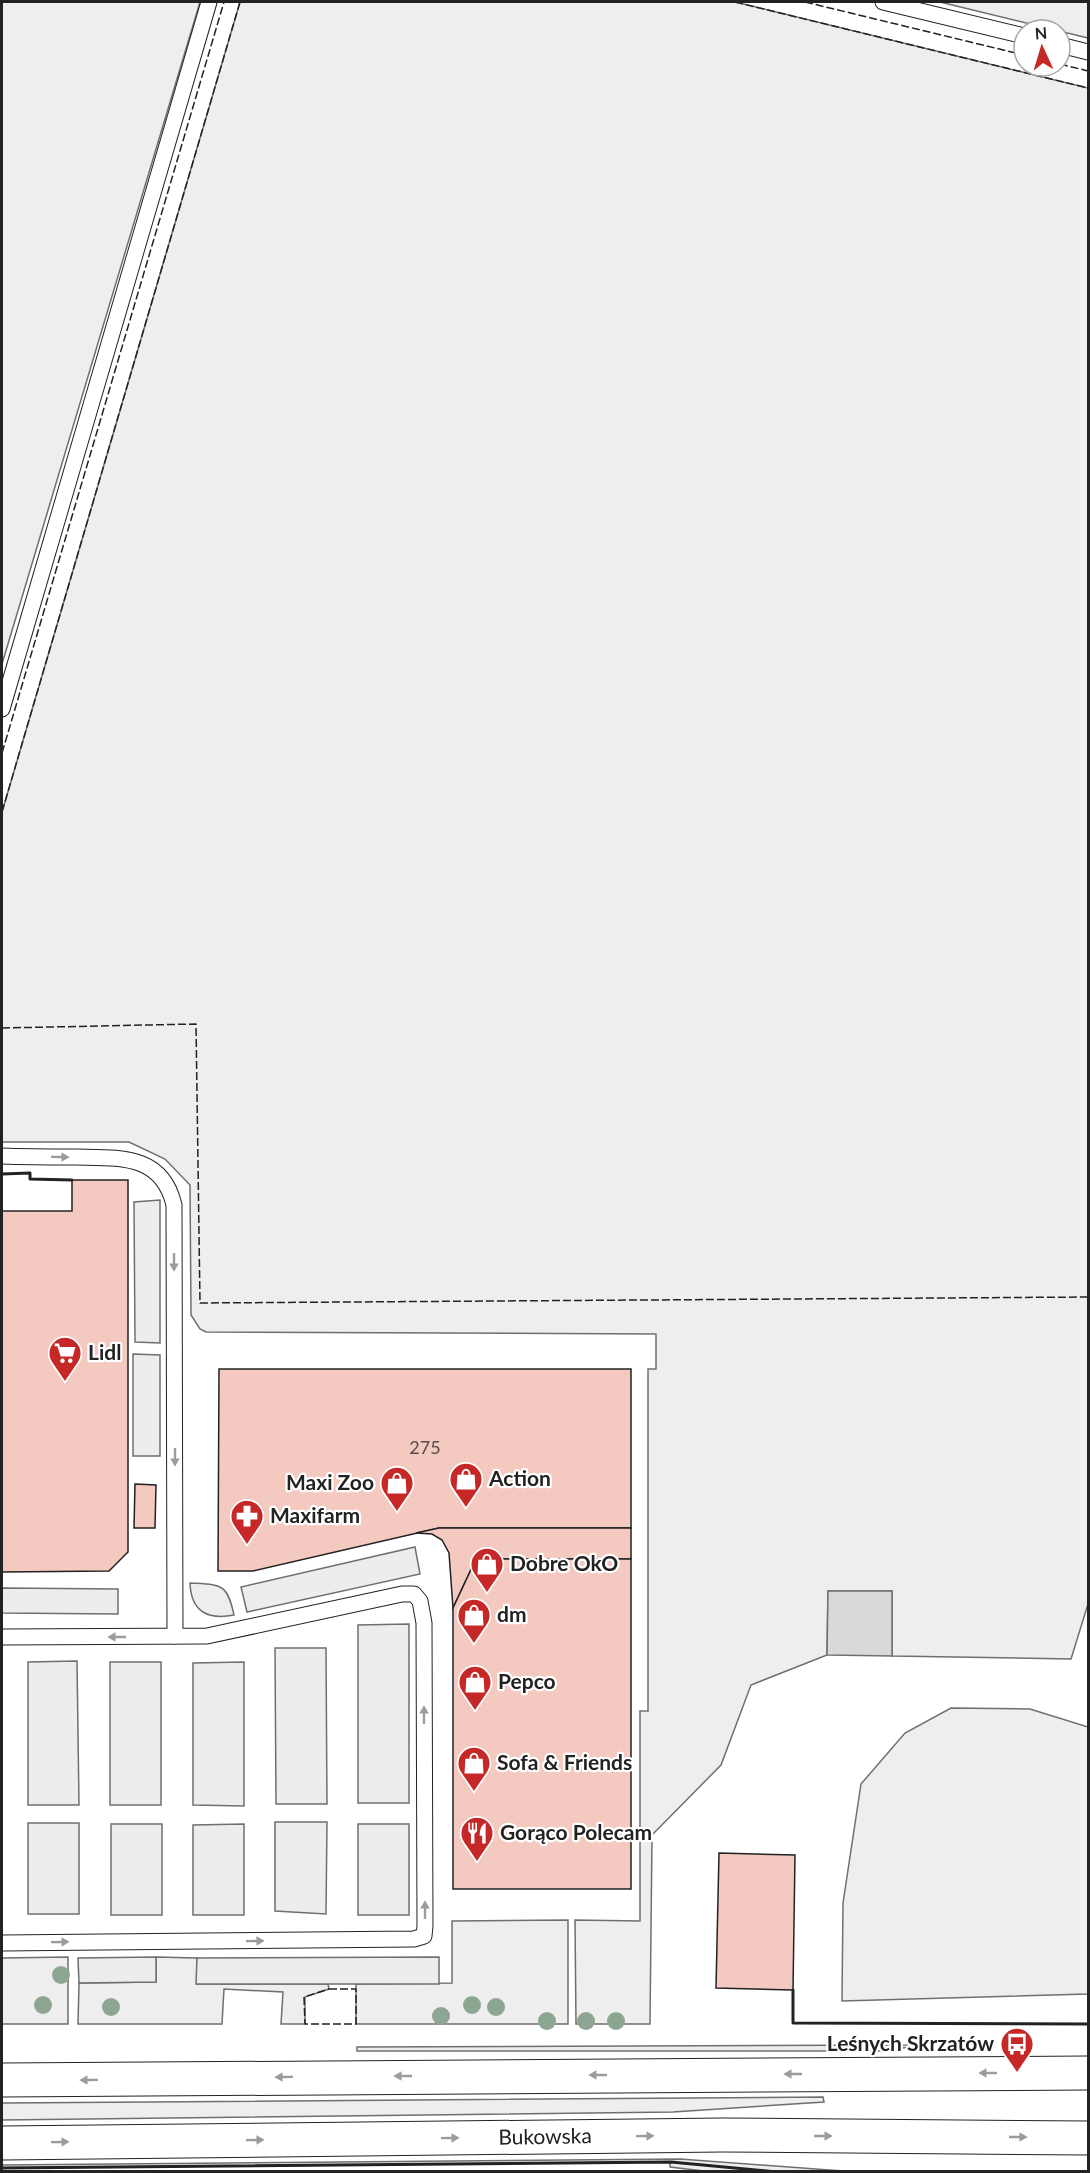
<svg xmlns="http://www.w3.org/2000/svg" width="1090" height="2173" font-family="Lato,sans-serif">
  <rect width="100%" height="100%" fill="#fff"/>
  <!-- green -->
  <g fill="#eee" stroke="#6f6f6f" stroke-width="1.5">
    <path d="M2 2H200L2 664Z"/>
    <path d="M240 2H735L1088 88V1604L1071 1659 892 1656V1591H828L827 1655 751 1685 721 1765 652 1835 650 2024H576L575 1920 640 1921V1711H648V1369H656V1334L206 1332 200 1329 191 1315 190 1185 165 1159 129 1142H2V812Z"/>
    <path d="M940 2H1088V38Z"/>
    <path d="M190 1583C222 1585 227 1583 234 1615 208 1620 191 1612 190 1583Z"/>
    <path d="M951 1708 1030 1709 1088 1727V1994L842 2001 843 1903 861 1784 905 1733Z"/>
    <path d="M568 1920V2024H356V1984L452 1983V1921Z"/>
    <path d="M68 1957V2024H2V1958Z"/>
    <path d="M156 1957 197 1958V1984H328L329 1989 305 1997V2024H281L283 1992 224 1989 222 2024H78L79 1983 156 1982Z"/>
    <path d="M918 2042V2046L878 2051H357V2047L907 2045Z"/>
    <path d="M823 2097 824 2102 673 2112 2 2120V2103Z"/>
    <path d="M680 2159 843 2171 712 2172 670 2167V2162L2 2168V2165Z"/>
  </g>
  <!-- parking -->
  <g fill="#ededed" stroke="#6f6f6f" stroke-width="1.5">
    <path d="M160 1200V1343L135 1342 134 1202Z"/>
    <path d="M133 1354 160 1355V1456H133Z"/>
    <path d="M415 1547 420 1574 247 1612 241 1587Z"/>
    <path d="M2 1588 118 1589V1614L2 1613Z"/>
    <path d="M409 1624V1803H358V1625Z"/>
    <path d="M275 1648H326L327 1804H276Z"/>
    <path d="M77 1661 79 1805H28V1662Z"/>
    <rect x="110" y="1662" width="51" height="143"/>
    <path d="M244 1662V1806L193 1805V1663Z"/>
    <path d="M275 1822H327L326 1914 275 1911Z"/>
    <rect x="28" y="1823" width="51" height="91"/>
    <rect x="111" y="1824" width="51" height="91"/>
    <path d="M244 1824V1915H193V1825Z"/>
    <rect x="358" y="1824" width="51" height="91"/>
    <path d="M156 1957V1982L79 1983 78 1958Z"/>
    <path d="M439 1957V1984H196L197 1958Z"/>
  </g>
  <!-- water -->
  <path fill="#d9d9d9" stroke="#6f6f6f" stroke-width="1.5" d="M828 1591H892V1656L827 1655Z"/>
  <!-- building -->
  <g fill="#f3c9c0" stroke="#222" stroke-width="1.5">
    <path d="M72 1180H128V1552L109 1571 2 1572V1211H72Z"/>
    <path d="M219 1369H631V1528H439L253 1571H218Z"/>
    <path d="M135 1484 156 1485 155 1528H134Z"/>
    <path d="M439 1528H631V1559H476L453 1608 449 1553 442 1540 432 1534 416 1533Z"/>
    <path d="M476 1559H631V1889H453V1608Z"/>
    <path d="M719 1853 795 1855 793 1990 716 1988Z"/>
  </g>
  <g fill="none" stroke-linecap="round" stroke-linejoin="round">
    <defs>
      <g id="service">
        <path d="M883 2 1024 36"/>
        <path d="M1060 45 1088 52"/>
        <path d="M2 709 209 2"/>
        <path d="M2 1156C26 1157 51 1157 76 1157 120 1158 162 1154 174 1205L175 1636"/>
        <path d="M2 1637 207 1636 402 1594H414L420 1601 424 1623 425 1926 424 1936 414 1939 2 1943"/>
      </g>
      <g id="secondary">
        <path d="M2 2080 1088 2073"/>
        <path d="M2 2143 722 2135 1088 2138"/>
      </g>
    </defs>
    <!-- service casing -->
    <use href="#service" stroke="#222" stroke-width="17"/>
    <!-- secondary casing -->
    <use href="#secondary" stroke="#222" stroke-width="35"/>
    <!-- service -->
    <use href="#service" stroke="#fff" stroke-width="15"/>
    <!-- secondary -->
    <use href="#secondary" stroke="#fff" stroke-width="33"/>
    <!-- fence -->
    <g stroke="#222" stroke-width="1.5" stroke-dasharray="8 3" stroke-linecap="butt">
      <path d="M735 2 1088 88"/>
      <path d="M805 2 1024 55"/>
      <path d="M1060 64 1088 71"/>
      <path d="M2 753 224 2"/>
      <path d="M2 812 240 2"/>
      <path d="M2 1028 196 1024 200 1303 1088 1297"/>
      <path d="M329 1989H356V2024H305L304 1997Z"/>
    </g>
    <!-- wall -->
    <g stroke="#222" stroke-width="3">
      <path d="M2 1174 30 1173V1179L72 1180"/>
      <path d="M793 1990V2023L1088 2024"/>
      <path d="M2 2168 671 2162 777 2172"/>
    </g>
  </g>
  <!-- trees -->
  <g fill="#8da692">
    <circle cx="61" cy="1975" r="9"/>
    <circle cx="43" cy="2005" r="9"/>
    <circle cx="472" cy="2005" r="9"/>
    <circle cx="111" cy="2007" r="9"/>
    <circle cx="496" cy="2007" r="9"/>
    <circle cx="441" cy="2016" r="9"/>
    <circle cx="547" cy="2021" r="9"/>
    <circle cx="586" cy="2021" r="9"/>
    <circle cx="616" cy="2021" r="9"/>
  </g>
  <!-- one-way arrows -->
  <defs><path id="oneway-solid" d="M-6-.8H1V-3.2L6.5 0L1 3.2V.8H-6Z" transform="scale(1.5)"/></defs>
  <g fill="#9c9c9c">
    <use href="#oneway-solid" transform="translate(60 1157) rotate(1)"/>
    <use href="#oneway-solid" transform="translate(174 1262) rotate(90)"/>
    <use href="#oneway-solid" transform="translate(175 1457) rotate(90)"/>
    <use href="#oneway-solid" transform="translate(117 1637) rotate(180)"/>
    <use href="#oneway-solid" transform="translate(424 1715) rotate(-90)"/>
    <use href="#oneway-solid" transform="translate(425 1910) rotate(-90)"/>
    <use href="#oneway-solid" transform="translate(255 1941) rotate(-1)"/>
    <use href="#oneway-solid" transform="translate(60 1942) rotate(-1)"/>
    <use href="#oneway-solid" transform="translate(988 2073) rotate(180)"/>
    <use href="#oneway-solid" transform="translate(793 2074) rotate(180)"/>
    <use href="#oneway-solid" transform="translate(598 2075) rotate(180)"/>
    <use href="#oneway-solid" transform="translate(403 2076) rotate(180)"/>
    <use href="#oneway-solid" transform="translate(284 2077) rotate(179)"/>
    <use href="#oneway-solid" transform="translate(89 2080) rotate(179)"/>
    <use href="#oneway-solid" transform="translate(645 2136) rotate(-1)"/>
    <use href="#oneway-solid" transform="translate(823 2136)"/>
    <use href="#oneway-solid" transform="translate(1018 2137)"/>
    <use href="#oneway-solid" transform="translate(450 2138) rotate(-1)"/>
    <use href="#oneway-solid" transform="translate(255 2140) rotate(-1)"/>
    <use href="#oneway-solid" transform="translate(60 2142) rotate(-1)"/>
  </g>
  <!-- icons -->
  <defs>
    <symbol id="supermarket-pin" viewBox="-11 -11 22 30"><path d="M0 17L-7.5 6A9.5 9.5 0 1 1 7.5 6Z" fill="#c62828" stroke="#fff"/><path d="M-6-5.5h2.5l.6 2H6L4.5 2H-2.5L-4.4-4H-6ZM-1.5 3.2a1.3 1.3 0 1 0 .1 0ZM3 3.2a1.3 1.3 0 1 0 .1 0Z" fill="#fff"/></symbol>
    <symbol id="shop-pin" viewBox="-11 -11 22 30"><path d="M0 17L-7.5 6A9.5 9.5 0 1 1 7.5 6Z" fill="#c62828" stroke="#fff"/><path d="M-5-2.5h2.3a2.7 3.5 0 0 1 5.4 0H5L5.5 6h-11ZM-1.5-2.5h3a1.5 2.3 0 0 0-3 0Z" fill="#fff"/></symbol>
    <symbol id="pharmacy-pin" viewBox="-11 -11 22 30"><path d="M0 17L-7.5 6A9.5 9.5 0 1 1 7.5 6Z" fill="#c62828" stroke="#fff"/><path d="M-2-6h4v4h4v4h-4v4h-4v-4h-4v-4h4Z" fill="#fff"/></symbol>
    <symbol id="restaurant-pin" viewBox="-11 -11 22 30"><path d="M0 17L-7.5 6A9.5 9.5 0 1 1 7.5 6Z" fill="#c62828" stroke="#fff"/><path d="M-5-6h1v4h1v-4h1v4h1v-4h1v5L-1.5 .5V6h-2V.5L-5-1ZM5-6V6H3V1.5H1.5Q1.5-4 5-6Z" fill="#fff"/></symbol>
    <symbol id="bus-pin" viewBox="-11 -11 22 30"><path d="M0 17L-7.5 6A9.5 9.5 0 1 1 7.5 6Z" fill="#c62828" stroke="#fff"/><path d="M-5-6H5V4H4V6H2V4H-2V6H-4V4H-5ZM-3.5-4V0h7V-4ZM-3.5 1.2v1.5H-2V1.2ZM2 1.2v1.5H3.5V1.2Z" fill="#fff"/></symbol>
  </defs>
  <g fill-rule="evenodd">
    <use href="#supermarket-pin" x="46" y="1334" width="38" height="52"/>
    <use href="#shop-pin" x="447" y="1460" width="38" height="52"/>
    <use href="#shop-pin" x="378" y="1464" width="38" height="52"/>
    <use href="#pharmacy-pin" x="228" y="1497" width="38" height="52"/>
    <use href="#shop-pin" x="468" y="1545" width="38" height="52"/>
    <use href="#shop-pin" x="455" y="1596" width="38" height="52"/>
    <use href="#shop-pin" x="456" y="1663" width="38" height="52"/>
    <use href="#shop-pin" x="455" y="1744" width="38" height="52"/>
    <use href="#restaurant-pin" x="458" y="1814" width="38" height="52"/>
    <use href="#bus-pin" x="998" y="2025" width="38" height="52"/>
  </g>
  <g text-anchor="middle" stroke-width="4.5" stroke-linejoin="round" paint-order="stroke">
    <!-- number labels -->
    <g font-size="18" fill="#564c4a">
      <text x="425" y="1454">275</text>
    </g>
    <!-- poi labels -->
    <g font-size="21" font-weight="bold" fill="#222" stroke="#fff" text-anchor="start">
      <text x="88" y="1360">Lidl</text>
      <text x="489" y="1486">Action</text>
      <text x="374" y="1490" text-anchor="end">Maxi Zoo</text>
      <text x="270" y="1523">Maxifarm</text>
      <text x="510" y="1571">Dobre OkO</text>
      <text x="497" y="1622">dm</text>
      <text x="498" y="1689">Pepco</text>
      <text x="497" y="1770">Sofa &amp; Friends</text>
      <text x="500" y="1840">Gorąco Polecam</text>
      <text x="994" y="2051" text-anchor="end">Leśnych Skrzatów</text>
    </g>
    <!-- street labels -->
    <g font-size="21" fill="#222" stroke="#fff">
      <text transform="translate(545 2137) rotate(-1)" y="7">Bukowska</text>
    </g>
  </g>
  <!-- border -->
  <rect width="1090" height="2173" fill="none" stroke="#222222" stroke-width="6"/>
  <!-- north arrow -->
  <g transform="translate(1042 48) rotate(356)"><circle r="28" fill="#ffffff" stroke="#a7a7a7" stroke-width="1.5"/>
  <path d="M0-4.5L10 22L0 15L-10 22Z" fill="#c62828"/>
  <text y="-9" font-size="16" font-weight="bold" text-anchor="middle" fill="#222222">N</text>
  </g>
</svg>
